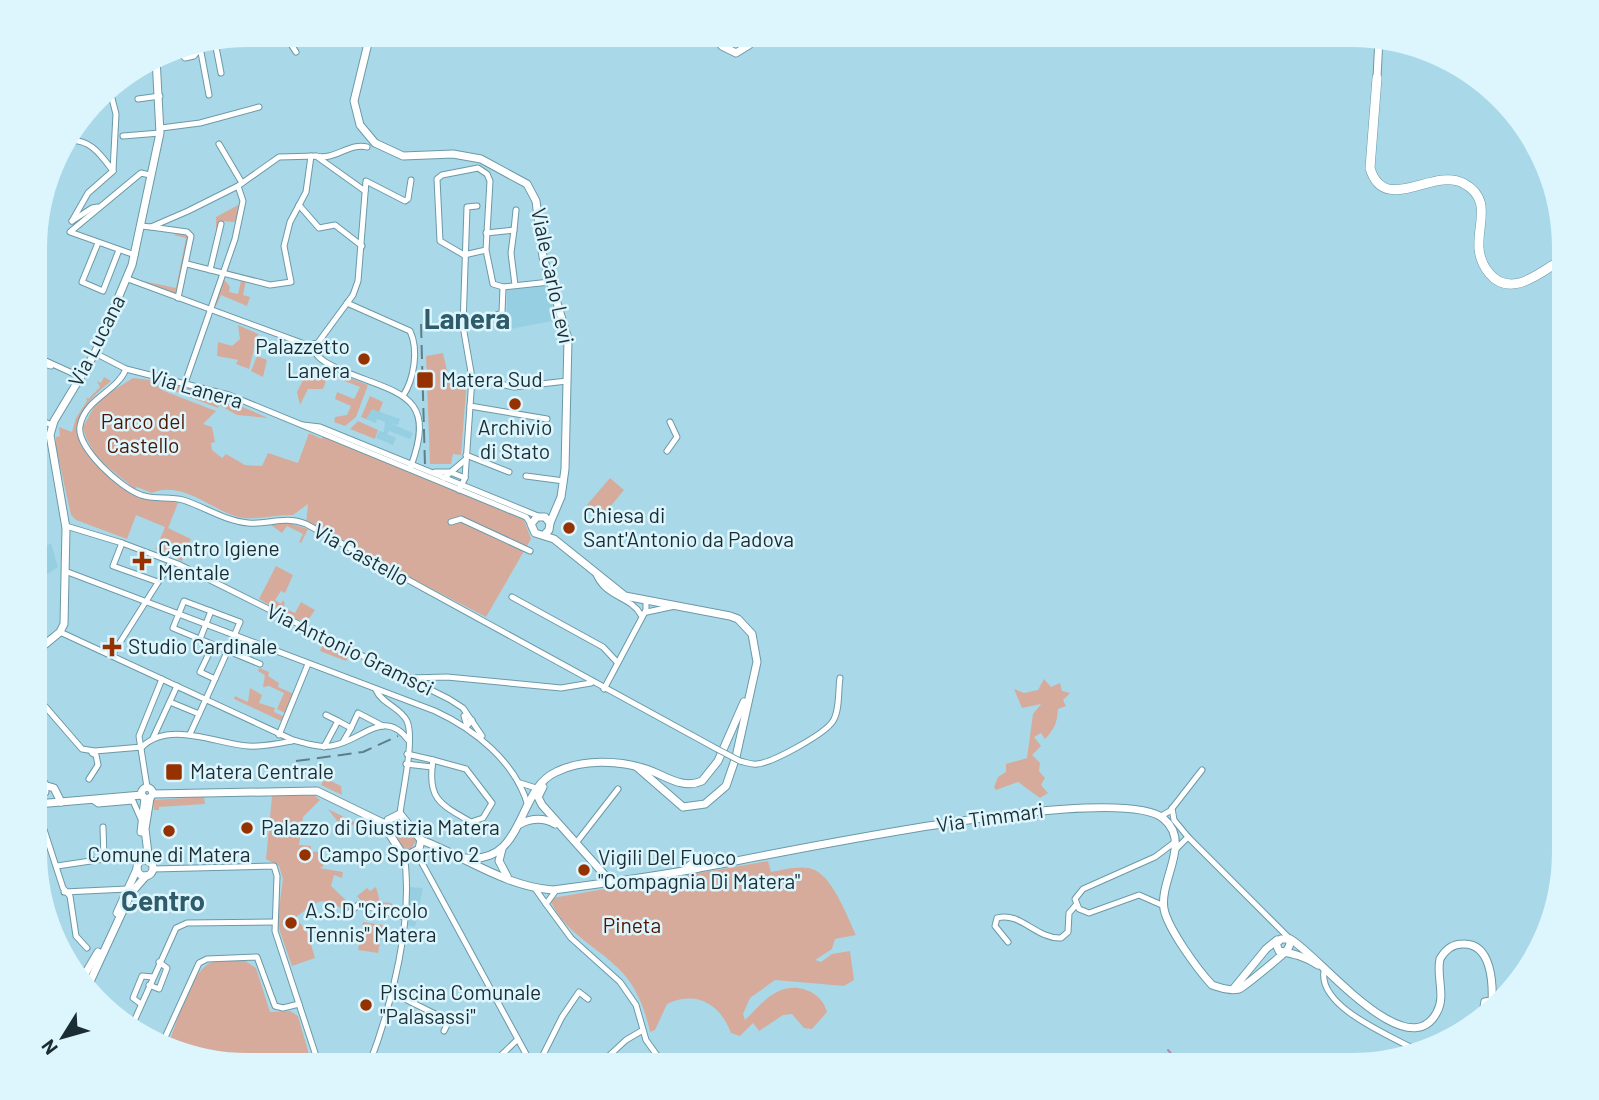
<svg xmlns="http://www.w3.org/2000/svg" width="1599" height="1100" font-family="Barlow,sans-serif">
  <rect width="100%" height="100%" fill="#a9d9e8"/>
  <!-- built -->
  <g fill="#96cfe2">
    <path d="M546 286 557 320 505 330 501 317 507 314V290Z"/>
    <path d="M372 409 400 419 398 425 392 424 413 433 410 439 389 431 387 434 396 438 393 445 376 438 379 431 384 432 385 422 377 419 376 423 365 419Z"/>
    <path d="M51 543 58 567 37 581V551Z"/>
    <path d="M409 887 423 888 415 927 406 925Z"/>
  </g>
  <!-- green -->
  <g fill="#d7ab9b">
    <path d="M240 204 235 222 219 221 216 234V217Z"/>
    <path d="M183 233 190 239 177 295 133 279 176 288 186 238 173 235Z"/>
    <path d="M231 276 246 280 243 295 250 297 247 306 221 295 216 306 212 304 223 278 230 287 229 292 238 294 241 281Z"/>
    <path d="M238 325 258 334 249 369 236 364 238 360 244 361 217 356 218 342 232 346 240 339Z"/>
    <path d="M443 353 450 384 467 379 461 455 453 454 451 464H430L426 356Z"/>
    <path d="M257 356 267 360 263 377 251 371Z"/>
    <path d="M309 368 328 375 323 389H308L300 405 297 392Z"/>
    <path d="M334 372 368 385 356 417 345 426 334 422 335 417 347 415 351 406 335 399 337 392 354 399 360 387 337 378Z"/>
    <path d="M104 377 111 381C67 416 67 441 109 476 119 484 128 494 141 498 153 502 166 500 178 503L168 528 191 539 182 561 156 549 165 527 136 515 127 539 76 520 71 515 56 447V437L60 436 59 427 72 432 76 418 87 401 86 397 88 399 100 387 97 381 101 383Z"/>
    <path d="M133 378 150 380 164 391 216 411 203 424 212 427 215 442 211 443 212 450 222 458 226 454 245 465 262 466 268 453 298 463 309 433 322 439 323 435 524 520 531 539 486 617 306 524 308 504 293 515C272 514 253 522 235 516 213 510 181 480 152 493L137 487 135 489 98 459 86 438 83 427 98 400Z"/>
    <path d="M164 382 220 397 268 418 237 415 219 405 218 408 166 388 161 383Z"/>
    <path d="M370 396 383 402 379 412 372 409 366 419 361 417Z"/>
    <path d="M358 421 378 430 375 439 350 429Z"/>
    <path d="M610 478 624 490 601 518 586 506Z"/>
    <path d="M285 522 308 529 301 543 299 542 303 534 287 526 282 533 268 523Z"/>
    <path d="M276 566 293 575 285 593 281 591 275 600 281 604 283 600 285 604 280 611 259 599Z"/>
    <path d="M301 602 315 610 306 623 286 614 289 610 295 613Z"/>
    <path d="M303 631 349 654 346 661 320 651 323 644 302 634Z"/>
    <path d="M259 668 269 672 268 676 279 683 278 687 294 694 285 713 277 709 284 693 269 686 263 687 265 675 258 671Z"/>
    <path d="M1044 679 1051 687 1060 683 1062 691 1070 693 1063 700 1066 706 1058 709C1057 723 1055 728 1045 739L1041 733 1034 737 1041 746 1032 755 1040 763 1039 771 1045 778 1041 785 1048 793 1040 798 1018 782 996 790 994 787 998 777 1006 772V764L1027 758 1033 714 1041 704 1022 708 1014 689 1024 693 1038 690Z"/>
    <path d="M250 688 262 695 259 703 275 708 274 712 283 716 281 721 234 699 235 696 248 702Z"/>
    <path d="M325 778 341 786 342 795 321 785Z"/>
    <path d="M272 796H315L320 800 303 817 299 845 311 846V852L322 851 323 867 319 868 343 872 342 878 334 875 331 886 351 905 346 911C319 895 320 900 296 917L308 934 315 958 292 966 277 923 283 879 279 866 266 859Z"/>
    <path d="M204 797 205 804 159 807V810H154L153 800Z"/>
    <path d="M328 809 354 822V824L344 830Z"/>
    <path d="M400 819 417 840 410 850 403 849 390 831 392 821Z"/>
    <path d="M768 861 771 872C782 870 803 864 815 870 834 880 847 916 856 935L835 939 832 949 815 960 821 962 832 954 850 951 854 980 844 986 775 980 750 998 743 1014 745 1020C755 1011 766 996 779 991 798 982 822 992 827 1012L812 1029 804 1028 792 1014 783 1015 759 1031 753 1023 740 1036 731 1033C720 1004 697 990 667 1004L655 1030 650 1032C646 1013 639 994 627 978 604 949 567 937 551 902L552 898Z"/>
    <path d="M376 887 380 902 391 903 397 910 394 912 363 903 357 896 367 888 370 891Z"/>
    <path d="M363 922 383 925 378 953 358 950Z"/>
    <path d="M244 960 256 968 270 1012 290 1011 298 1016 312 1065C265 1065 210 1070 167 1047 175 1028 191 971 210 963 220 959 233 960 244 960Z"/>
  </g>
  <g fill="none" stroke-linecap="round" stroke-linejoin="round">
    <!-- stream -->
    <path stroke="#bc85a9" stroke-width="2" d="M1168 1050 1181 1065"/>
    <defs>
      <g id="street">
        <path d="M285 35 296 52"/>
        <path d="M215 42 221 73"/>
        <path d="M200 47 209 95"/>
        <path d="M177 49 185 58 194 56 203 44"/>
        <path d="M138 99 160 96"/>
        <path d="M161 128 200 123 259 107"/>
        <path d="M123 136 160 133"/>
        <path d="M67 141C89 137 101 155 113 171"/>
        <path d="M219 144 242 183"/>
        <path d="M316 156C334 161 350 142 367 147"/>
        <path d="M299 205 319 228 335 225 362 246"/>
        <path d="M72 221 88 193 113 171 116 114 109 87"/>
        <path d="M72 221 92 208 98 207"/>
        <path d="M141 226 151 227 188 211 238 186 279 157 316 156 365 191"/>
        <path d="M151 227 187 232 191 236 178 298"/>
        <path d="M514 230 516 210"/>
        <path d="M486 233 514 230 511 253 515 285"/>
        <path d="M98 243 82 282 103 291 119 250"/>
        <path d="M486 250 464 255 440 241 437 179 442 175 478 168 487 174 490 181 486 250 493 284 503 287 550 282"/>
        <path d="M135 255 70 232 141 173 150 175"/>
        <path d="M187 264 270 285 291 282 284 246 290 222 306 192 311 156"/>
        <path d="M210 270 221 224"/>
        <path d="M128 279 310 346"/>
        <path d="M347 303 410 331C419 350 414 379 403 396"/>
        <path d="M463 326 502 313 503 287"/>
        <circle cx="314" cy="348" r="4.5"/>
        <path d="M317 344 353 295 358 281 366 181 405 201 408 199 411 180"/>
        <path d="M315 352C320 361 331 365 341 370 397 394 438 393 411 466"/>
        <path d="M95 353 126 369 229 395 526 517 531 524"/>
        <path d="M37 357 81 377"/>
        <path d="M37 362 51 366"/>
        <path d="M126 369C117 392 85 398 80 426 76 448 122 489 141 495 154 500 170 496 183 500 205 507 225 521 248 523 269 525 284 515 306 524L717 749"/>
        <path d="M472 378 514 387 567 381"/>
        <path d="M185 383 235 239 243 201 238 186"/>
        <path d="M470 406 547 419"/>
        <path d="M37 419 52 425"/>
        <path d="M303 425 320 427 538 516"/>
        <path d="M667 451 677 437 670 422"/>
        <path d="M466 455 509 472"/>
        <path d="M435 472H450L465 478"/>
        <path d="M526 476 564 481"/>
        <path d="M444 478 465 460"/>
        <path d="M459 490 465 478 472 378 463 326 467 207 477 206"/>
        <path d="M451 522 461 519 530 551"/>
        <path d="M66 526 122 543 178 564 449 699 463 708 482 736"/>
        <path d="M122 543 113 566 158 582"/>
        <path d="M65 571 435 711C474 729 516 762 528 806"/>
        <path d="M595 572C605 599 630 595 641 615"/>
        <path d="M512 597 603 647 617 662"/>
        <path d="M647 612 675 606"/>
        <path d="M60 632 293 740C305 743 319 748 331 746 362 742 383 706 409 741"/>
        <path d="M200 639 211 611"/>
        <path d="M213 645 200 672 215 679"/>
        <path d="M112 655 171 562"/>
        <path d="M410 678 447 677 561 688 591 683"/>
        <path d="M604 689 646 610V601"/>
        <path d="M376 690C382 704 400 707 407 721 415 740 402 793 400 814"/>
        <path d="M37 697 82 749 95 751 142 747"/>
        <path d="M170 702 199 714"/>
        <path d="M326 715 338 721"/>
        <path d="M464 716 467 726 472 720"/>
        <path d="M37 717 47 709"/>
        <path d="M351 728 358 713 383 726"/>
        <path d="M190 734C207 697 224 660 240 622L184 601 173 628 260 664"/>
        <path d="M279 735 308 664"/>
        <path d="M153 738 177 686"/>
        <path d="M142 747C169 720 217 744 248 746 263 747 277 744 292 741"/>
        <path d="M324 747 338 721 351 728 343 742"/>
        <path d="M407 754 433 760"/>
        <path d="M433 760 466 769 492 803 483 818 471 822C439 804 427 798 433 760Z"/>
        <path d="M740 761C745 762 751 765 757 764 772 763 825 734 833 721 840 710 838 690 840 678"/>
        <path d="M406 764 432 767"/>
        <path d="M89 779 98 765 96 755 92 753"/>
        <path d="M520 783 536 788"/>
        <path d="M147 787 139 736 162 679"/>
        <path d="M91 799 98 804 133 801 141 819"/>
        <path d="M37 808 63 888 70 896 76 936 87 948"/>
        <path d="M1172 808 1174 820 1188 837 1290 939"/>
        <path d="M1161 816 1170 811 1202 770"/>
        <path d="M576 843 618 789"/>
        <path d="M1176 849 1188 837"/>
        <path d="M416 852 532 1065"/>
        <path d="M57 866 104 859 103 827"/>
        <path d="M153 869 274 866 277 876 275 931 319 1065"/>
        <path d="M683 871C693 859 706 854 720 858L725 863"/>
        <path d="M534 887 546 904 557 889"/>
        <path d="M64 892 127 889"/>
        <path d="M546 904 571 938 620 982 636 1005 646 1040 664 1065"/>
        <path d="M1164 906 1139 895 1089 913 1079 909 1075 899 1083 889 1155 857 1175 842"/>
        <path d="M346 916 359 904 404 917"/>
        <path d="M1008 942 995 926 997 918C1020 911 1036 939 1061 938L1068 932 1069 913 1076 905"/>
        <path d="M1324 971C1318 1007 1391 1036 1416 1050"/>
        <path d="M149 985 159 989 167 968 159 962"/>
        <path d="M391 992 449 1021 444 1031"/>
        <path d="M141 1004 133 998 142 976 153 977"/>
        <path d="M1482 1013 1484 1001 1492 1000"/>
        <path d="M131 1028 176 928 187 923 274 922"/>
        <path d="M162 1044 199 963 207 959 257 957 275 1006 283 1008 299 1004"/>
        <path d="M369 1065C392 1005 414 918 404 854"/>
        <path d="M491 1065 517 1040"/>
        <path d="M538 1065 562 1017 579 992 588 999"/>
        <path d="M599 1065 626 1040 643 1030"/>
      </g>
      <g id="secondary">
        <path d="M370 35 354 101 360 125 375 143 403 156 453 154 481 159 527 184 536 201 543 257 568 339 565 469 561 497 550 523"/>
        <path d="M716 35 722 46 736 53 749 45 752 35"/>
        <path d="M1377 78 1379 38"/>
        <path d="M544 535 549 530 550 523 545 517H537L531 524 535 533 554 539 625 596 730 616 738 619 752 634 757 662 736 757 726 786 705 804 683 807 637 767"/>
        <path d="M37 651 60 632 64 624 66 528 50 435 54 421 95 353 132 265 160 133 156 58"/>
        <path d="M37 783 54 788 61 802"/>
        <path d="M543 787 538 797 542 805 611 882"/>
        <circle cx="147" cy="793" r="5.5"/>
        <path d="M153 794 317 791 385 824"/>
        <path d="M37 796 45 792 44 783"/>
        <path d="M37 804 142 795"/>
        <path d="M400 814 421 840 419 849 410 854 401 852 387 830 388 820Z"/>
        <path d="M520 824C532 818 543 817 555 824"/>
        <path d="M141 832 145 798"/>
        <path d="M421 840C464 856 506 887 553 890 599 884 644 878 689 870 762 857 1118 779 1164 819 1192 843 1159 880 1164 909 1168 929 1198 970 1212 985 1221 988 1230 991 1239 989 1243 988 1285 953 1287 950 1290 946 1290 944 1290 939H1281L1276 944 1279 951C1294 954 1304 956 1318 965"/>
        <path d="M502 849 499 861 507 876"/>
        <path d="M466 858C526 864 516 790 556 772 582 759 619 760 646 769 665 775 682 790 702 781L718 761 744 702"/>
        <circle cx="145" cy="868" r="8"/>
        <path d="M149 862 145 829 150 798"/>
        <path d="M117 913 137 869"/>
        <path d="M1290 939C1315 951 1407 1070 1437 1012 1446 996 1436 976 1440 959 1445 950 1452 944 1463 944 1492 943 1493 984 1492 1004"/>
        <path d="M82 979 98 952"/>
        <path d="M88 986 131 893 146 876"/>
        <path d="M1234 988 1266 949 1277 940"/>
      </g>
      <path id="highway" d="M1377 78 1370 168C1384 216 1433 167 1463 183 1493 199 1477 223 1479 249 1480 258 1484 267 1489 273 1511 300 1542 271 1564 258"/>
    </defs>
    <!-- street casing -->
    <use href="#street" stroke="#6b99a8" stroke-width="7"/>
    <!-- secondary casing -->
    <use href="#secondary" stroke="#6b99a8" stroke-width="9"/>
    <!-- highway casing -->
    <use href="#highway" stroke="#6b99a8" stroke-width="10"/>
    <!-- street -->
    <use href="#street" stroke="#fff" stroke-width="5"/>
    <!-- secondary -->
    <use href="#secondary" stroke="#fff" stroke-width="7"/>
    <!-- highway -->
    <use href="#highway" stroke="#fff" stroke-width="9"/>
    <!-- rail -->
    <g stroke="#5e7f89" stroke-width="2" stroke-dasharray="14 7" stroke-linecap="butt">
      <path d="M421 324 425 466"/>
      <path d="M296 761 363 752 398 736"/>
    </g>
    <defs>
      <path id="street-bridge" d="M717 749 740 761"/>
    </defs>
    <!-- street-bridge casing -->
    <use href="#street-bridge" stroke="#6b99a8" stroke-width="7" stroke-linecap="butt"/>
    <!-- street-bridge -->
    <use href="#street-bridge" stroke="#fff" stroke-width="5"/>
  </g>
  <!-- markers -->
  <g fill="#963100" stroke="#ddf5fd" stroke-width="2.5">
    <circle cx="364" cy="359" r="7"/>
    <rect x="416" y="371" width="18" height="18" rx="3.5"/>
    <circle cx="515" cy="404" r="7"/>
    <circle cx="569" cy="528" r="7"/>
    <path d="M138.5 550.5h7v7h7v7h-7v7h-7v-7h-7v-7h7z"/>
    <path d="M108.5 636.5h7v7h7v7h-7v7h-7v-7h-7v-7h7z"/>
    <rect x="165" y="763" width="18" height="18" rx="3.5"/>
    <circle cx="247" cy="828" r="7"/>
    <circle cx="169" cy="831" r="7"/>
    <circle cx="305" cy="855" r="7"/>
    <circle cx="584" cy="870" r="7"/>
    <circle cx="291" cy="923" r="7"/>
    <circle cx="366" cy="1005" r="7"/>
  </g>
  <g text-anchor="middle" stroke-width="5" stroke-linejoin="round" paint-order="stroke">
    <!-- street labels -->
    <g font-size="21" fill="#1a2d33" stroke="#ddf5fd">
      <text transform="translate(552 276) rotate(78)" y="7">Viale Carlo Levi</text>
      <text transform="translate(97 341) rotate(-63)" y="7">Via Lucana</text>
      <text transform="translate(196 389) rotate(16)" y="7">Via Lanera</text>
      <text transform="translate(361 555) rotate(29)" y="7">Via Castello</text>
      <text transform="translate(350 650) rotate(26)" y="7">Via Antonio Gramsci</text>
      <text transform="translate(990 818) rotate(-8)" y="7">Via Timmari</text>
    </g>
    <!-- poi labels -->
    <g font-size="21" fill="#1a2d33" stroke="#ddf5fd" text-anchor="start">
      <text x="350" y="354" text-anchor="end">Palazzetto<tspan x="350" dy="24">Lanera</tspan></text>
      <text x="441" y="387">Matera Sud</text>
      <text x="515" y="435" text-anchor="middle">Archivio<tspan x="515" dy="24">di Stato</tspan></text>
      <text x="583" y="523">Chiesa di<tspan x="583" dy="24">Sant'Antonio da Padova</tspan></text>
      <text x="158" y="556">Centro Igiene<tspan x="158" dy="24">Mentale</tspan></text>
      <text x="128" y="654">Studio Cardinale</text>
      <text x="190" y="779">Matera Centrale</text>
      <text x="261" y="835">Palazzo di Giustizia Matera</text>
      <text x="169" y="862" text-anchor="middle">Comune di Matera</text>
      <text x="319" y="862">Campo Sportivo 2</text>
      <text x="598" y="865">Vigili Del Fuoco<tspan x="598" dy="24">"Compagnia Di Matera"</tspan></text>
      <text x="305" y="918">A.S.D "Circolo<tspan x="305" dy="24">Tennis" Matera</tspan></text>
      <text x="380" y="1000">Piscina Comunale<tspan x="380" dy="24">"Palasassi"</tspan></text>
    </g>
    <!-- park labels -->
    <g font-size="21" fill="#4e1601" stroke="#ddf5fd">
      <text x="143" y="429">Parco del<tspan x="143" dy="24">Castello</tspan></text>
      <text x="632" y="933">Pineta</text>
    </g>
    <!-- district labels -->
    <g font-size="28" font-weight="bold" fill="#2f5c6a" stroke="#ddf5fd">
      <text x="467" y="329">Lanera</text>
      <text x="163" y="911">Centro</text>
    </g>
  </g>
  <!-- crop -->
  <path d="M0 0H1599V1100H0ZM248 47H1351A201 201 0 0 1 1552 248V852A201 201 0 0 1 1351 1053H248A201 201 0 0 1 47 852V248A201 201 0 0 1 248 47Z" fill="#ddf5fd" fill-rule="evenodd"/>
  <!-- north arrow -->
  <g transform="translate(63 1037) rotate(233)" stroke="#ddf5fd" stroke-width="5" paint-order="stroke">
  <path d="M0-5L12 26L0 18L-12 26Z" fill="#1a2d33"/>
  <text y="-10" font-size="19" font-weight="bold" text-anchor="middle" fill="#1a2d33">N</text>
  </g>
</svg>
